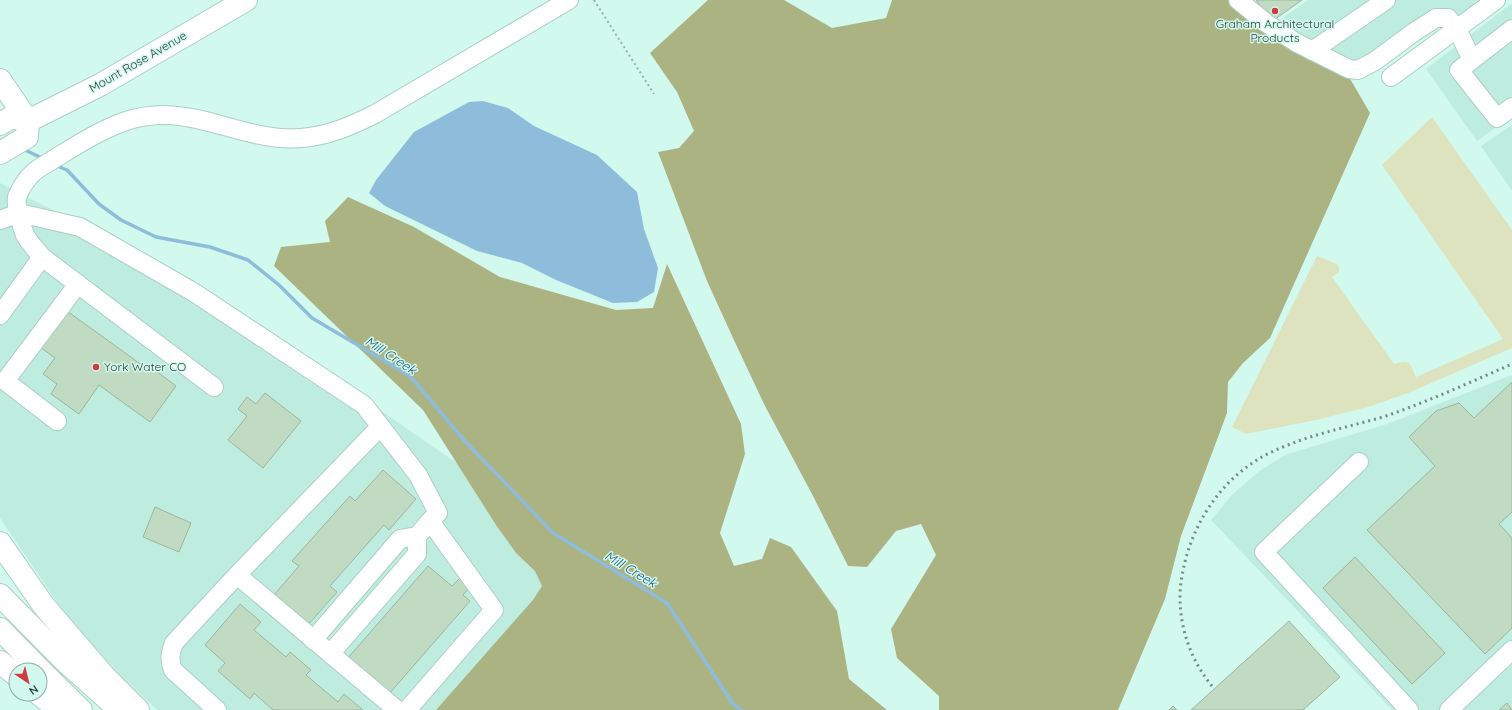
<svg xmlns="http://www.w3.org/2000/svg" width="1512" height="710" font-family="Quicksand,sans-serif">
  <rect width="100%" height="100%" fill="#d2f9ee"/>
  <!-- built -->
  <g fill="#beeddf">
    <path d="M1308 0H1488L1465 17 1455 14 1366 60 1352 65 1276 23Z"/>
    <path d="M1512 3V116L1477 141 1426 69Z"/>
    <path d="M1512 125V191L1481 146Z"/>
    <path d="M0 183 202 287 593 557 448 710H157L122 677 81 633 56 601 0 518Z"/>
    <path d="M1512 375V710H1392L1211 520 1232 495 1258 472 1285 455 1390 423Z"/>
  </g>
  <!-- green -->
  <path fill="#dde3be" d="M1432 117 1512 230V348L1408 393 1368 407 1316 420 1246 434 1232 427 1317 256 1337 264 1339 267V272L1332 277 1394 364C1411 359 1409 362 1416 377L1503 339 1382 165Z"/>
  <!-- forest -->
  <g fill="#acb383">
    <path d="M708 0H784L832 28 886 18 892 0H1228L1313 59 1349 77 1370 113 1270 338 1243 363 1228 382 1227 413 1181 536 1165 599 1118 710H939V696L897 658 891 629 936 555 921 524 896 531 867 567 848 566 812 494 765 406 733 338 707 281 658 152 679 148 694 131 677 92 650 53Z"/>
    <path d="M348 197 414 227 500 277 616 310 653 308 667 264 741 424 745 454 720 533 734 566 762 559 770 538 791 547 837 611 849 679 887 710H436L533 600 542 586 535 571 516 553 496 525 423 410 274 266 281 247 330 242 325 221Z"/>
  </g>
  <!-- water -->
  <path fill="#8ebcdb" d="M483 101 508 108 534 126 597 155 637 192 644 229 658 268 654 292 637 302 613 303 556 280 522 263 477 251 385 206 369 193 376 180 414 132 469 102Z"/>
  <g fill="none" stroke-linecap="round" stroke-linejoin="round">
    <!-- stream -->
    <g stroke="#8ebcdb" stroke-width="3.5">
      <path d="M23 149 42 158"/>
      <path d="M55 165 67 170 99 204 121 220 156 237 210 247 248 260 279 285 312 318 410 376 463 439 553 533 667 603 733 704 741 710"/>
    </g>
  </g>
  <!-- building -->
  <g fill="#c1dac2" stroke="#9db59d">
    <path d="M1256 0H1302L1271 22Z"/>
    <path d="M67 311 146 368 148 365 176 386 150 422 99 385 79 414 51 394 57 384 43 374 55 358 40 347Z"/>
    <path d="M1512 382V512L1499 524 1512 538V628L1485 654 1367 530 1435 466 1409 437 1436 411 1459 403 1474 418Z"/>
    <path d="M265 393 301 421 263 468 228 440 247 416 238 409 247 397 256 404Z"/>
    <path d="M383 470 416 499 389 530 384 525 330 586 337 592 307 626 273 596 299 566 292 561 350 496 355 501Z"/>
    <path d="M155 507 191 523 179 552 143 537Z"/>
    <path d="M1355 557 1445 653 1412 684 1323 588Z"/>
    <path d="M428 566 452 586 460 578 470 587 463 595 470 601 389 694 347 659Z"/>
    <path d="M240 604 261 622 254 630 286 657 290 652 311 670 306 675 338 702 344 694 363 710H273L254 693 250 699 218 671 225 663 205 645Z"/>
    <path d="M1289 621 1340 677 1303 710H1191Z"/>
    <path d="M1507 703 1512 710H1499Z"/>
    <path d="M1173 706 1177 710H1169Z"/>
  </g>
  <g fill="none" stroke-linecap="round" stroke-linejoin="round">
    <defs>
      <g id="minor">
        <path d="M1238 0 1266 23 1297 43 1349 69 1358 70 1375 61 1414 32 1436 18H1448L1457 29 1472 60"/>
        <path d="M1512 29 1459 70 1497 118 1512 107"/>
        <path d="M1312 51 1386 0"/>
        <path d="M1391 77 1496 0"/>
        <path d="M0 220 19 213 80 227 195 293 364 405 418 475 438 513 430 521 494 610 407 710"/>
        <path d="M0 315 42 257"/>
        <path d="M214 387 42 257C37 250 29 243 25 235 22 227 15 205 17 197 20 189 27 178 34 172 40 167 48 163 54 159 77 145 100 130 126 121 138 117 152 115 165 115 211 116 254 142 301 138 328 136 351 126 375 114L569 0"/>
        <path d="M57 421 5 381 78 284"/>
        <path d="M1359 462 1264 552 1409 710"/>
        <path d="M237 575 397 710"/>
        <path d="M313 640 400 539 417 536 430 521"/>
        <path d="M330 654 417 554V536"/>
        <path d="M217 710 173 670C169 660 170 653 174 643L237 575 380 427"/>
        <path d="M1449 710 1512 650"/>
      </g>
      <g id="major">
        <path d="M0 124 12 117 28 121 100 85 246 0"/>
        <path d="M0 153 27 137 28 121"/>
      </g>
      <g id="highway">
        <path d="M0 80 28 121"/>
        <path d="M0 543 44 606 104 676 138 710"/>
        <path d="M0 595 64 660 113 704"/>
        <path d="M0 629 40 670"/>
        <path d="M0 662 16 675"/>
        <path d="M40 670 81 710"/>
        <path d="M39 694 59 710"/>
      </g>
    </defs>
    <!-- minor casing -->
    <use href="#minor" stroke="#aacfc5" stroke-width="20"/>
    <!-- major casing -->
    <use href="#major" stroke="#aacfc5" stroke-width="24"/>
    <!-- highway casing -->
    <use href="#highway" stroke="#aacfc5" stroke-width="24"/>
    <!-- path -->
    <path stroke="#94b2a9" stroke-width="2" stroke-dasharray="2 3" stroke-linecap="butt" d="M594 0 654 94"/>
    <!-- minor -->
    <use href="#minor" stroke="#fff" stroke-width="18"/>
    <!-- major -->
    <use href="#major" stroke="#fff" stroke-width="22"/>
    <!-- highway -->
    <use href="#highway" stroke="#fff" stroke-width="22"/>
    <!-- rail -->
    <path stroke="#738c85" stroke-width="3" stroke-dasharray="2 4" stroke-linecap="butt" d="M1212 686C1187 656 1175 614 1182 576 1191 522 1225 472 1276 450 1311 434 1349 427 1386 416 1429 401 1471 382 1512 364"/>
  </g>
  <!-- markers -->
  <g fill="#cd3d42" stroke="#d2f9ee" stroke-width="1.5">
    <circle cx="1275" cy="11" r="4"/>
    <circle cx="96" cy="367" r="4"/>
  </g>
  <g text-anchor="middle" stroke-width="3" stroke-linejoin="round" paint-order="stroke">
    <!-- poi labels -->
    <g font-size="12" fill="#2d3c38" stroke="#d2f9ee">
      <text x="1275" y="28">Graham Architectural<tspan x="1275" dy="14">Products</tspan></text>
      <text x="104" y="371" text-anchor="start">York Water CO</text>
    </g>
    <!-- street labels -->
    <g font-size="12" fill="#2d3c38" stroke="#d2f9ee">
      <text transform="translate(138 62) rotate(-30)" y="4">Mount Rose Avenue</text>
    </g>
    <!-- water labels -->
    <g font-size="13" font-style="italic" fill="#1d5473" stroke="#d2f9ee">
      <text transform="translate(391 355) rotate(33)" y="5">Mill Creek</text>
      <text transform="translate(631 569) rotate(31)" y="5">Mill Creek</text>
    </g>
  </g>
  <!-- north arrow -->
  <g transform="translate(28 682) rotate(145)"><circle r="19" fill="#d2f9ee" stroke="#90ada5"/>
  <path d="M0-3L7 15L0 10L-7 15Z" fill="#cd3d42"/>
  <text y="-6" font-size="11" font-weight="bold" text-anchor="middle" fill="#2d3c38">N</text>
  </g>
</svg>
